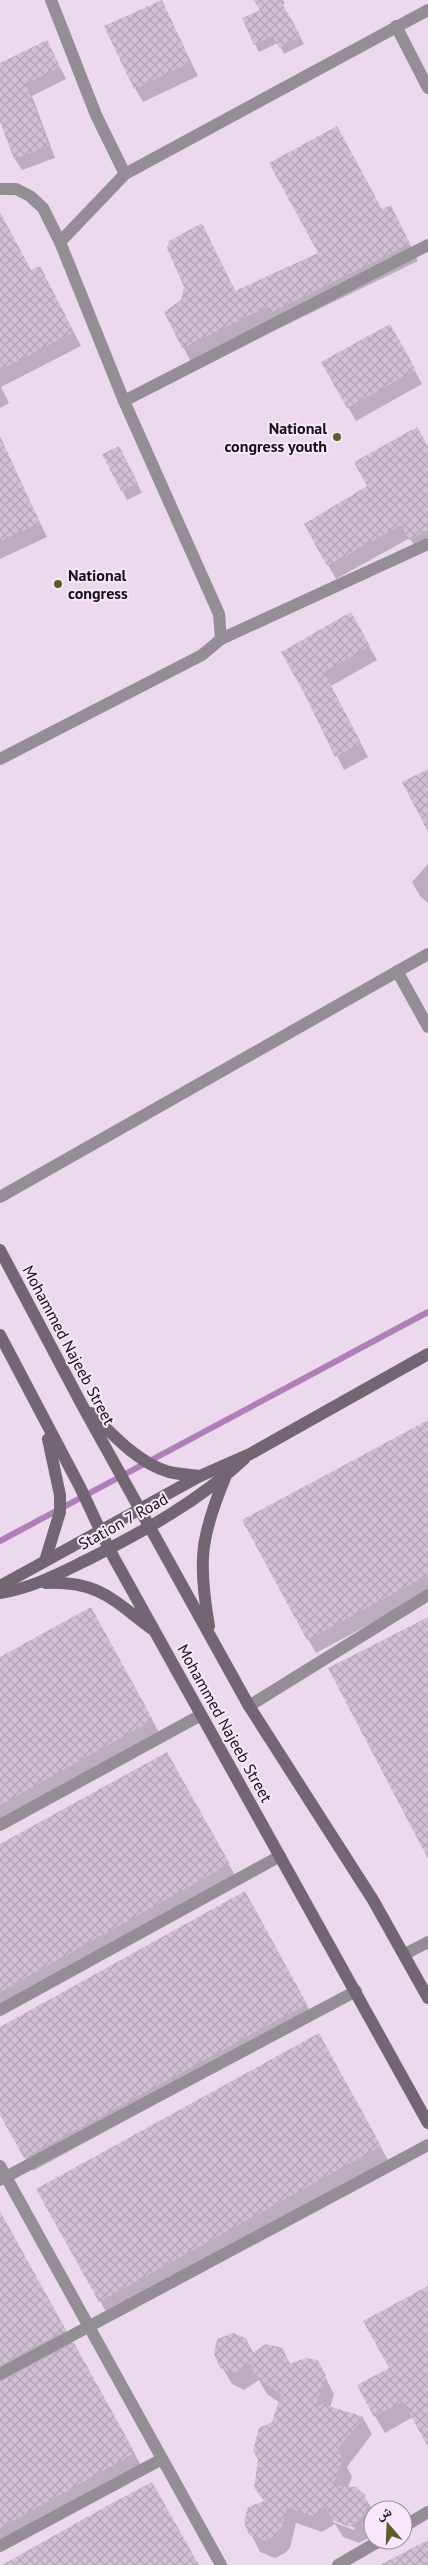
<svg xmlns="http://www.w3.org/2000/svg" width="428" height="2565" font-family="'PT Sans','Noto Naskh Arabic',sans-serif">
  <defs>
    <pattern id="building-cross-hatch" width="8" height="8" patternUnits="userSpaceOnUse" patternTransform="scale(1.25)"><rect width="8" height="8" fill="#d1c0d4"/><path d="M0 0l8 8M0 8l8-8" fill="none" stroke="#b3a4b5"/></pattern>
  </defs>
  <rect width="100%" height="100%" fill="#ecd9ee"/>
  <!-- shadow -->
  <g fill="#0003" fill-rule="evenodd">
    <path d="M256 0H283L285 4 282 5 304 44 284 54 278 43 259 52 243 19 261 10Z"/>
    <path d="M161 1 198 76 143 102 135 88Z"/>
    <path d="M53 53 66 79 32 96 55 158 22 170 15 159 0 102V64Z"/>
    <path d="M382 211 399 222 418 261 280 328 277 322 192 364 165 312 182 301 202 225 236 292 319 253Z"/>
    <path d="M0 236 31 272 47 281 81 346 1 387 9 403 0 408Z"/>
    <path d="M390 325 422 384 356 421 323 363Z"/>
    <path d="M2 444 47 537 0 559V445Z"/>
    <path d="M428 448V548L418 553 410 538 336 579 328 565Z"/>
    <path d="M104 455 124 457 142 493 127 500Z"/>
    <path d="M350 613 377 660 331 686 368 757 344 770 306 694Z"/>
    <path d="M428 864V903L420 896 412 882Z"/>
    <path d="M428 1422V1593L316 1653 308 1639Z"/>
    <path d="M90 1609 160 1734 0 1823V1658Z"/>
    <path d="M167 1753 237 1879 0 2009V1846Z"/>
    <path d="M244 1893 314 2018 33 2171 0 2112V2028Z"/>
    <path d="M318 2035 388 2160 108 2315 38 2190Z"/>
    <path d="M0 2213 142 2467 0 2546Z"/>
    <path d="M428 2287V2444L413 2417 385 2433 375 2416 391 2368Z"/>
    <path d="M246 2339 254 2354 282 2349 291 2365 317 2361 334 2394 330 2408 363 2418 372 2434 347 2467 352 2477 348 2487 364 2496 373 2511V2531L370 2537 359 2543 343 2537 335 2524 322 2532 296 2523 290 2548 285 2553 275 2558 260 2552 251 2534 265 2503 256 2487 280 2403 267 2394 259 2380 244 2390 232 2384 222 2367ZM333 2519 355 2528 354 2530 333 2522Z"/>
  </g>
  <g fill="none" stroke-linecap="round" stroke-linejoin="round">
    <!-- stream -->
    <path stroke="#b07fb8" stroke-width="6" d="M0 1541 428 1312"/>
  </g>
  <!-- building -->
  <g fill="url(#building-cross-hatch)">
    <path d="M162 0 191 62 134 89 104 26Z"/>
    <path d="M253 0H280L301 36 279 48 273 36 254 45 242 18 260 10Z"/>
    <path d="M47 40 60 67 26 84 49 146 14 159 0 122V63Z"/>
    <path d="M337 126 382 209 391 205 410 244 270 313 267 307 182 348 164 312 181 300 184 287 167 248 169 241 202 223 235 291 318 253 269 163Z"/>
    <path d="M0 212 31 270 40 266 74 332 0 370Z"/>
    <path d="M390 324 416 370 347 408 321 362Z"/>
    <path d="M417 427 428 446V530L409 540 401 525 327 566 304 524 367 486 354 462Z"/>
    <path d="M0 436 40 523 0 541Z"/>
    <path d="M119 446 138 483 121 491 102 454Z"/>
    <path d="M351 612 370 646 324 672 361 743 335 757 305 695 281 652Z"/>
    <path d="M428 769V832L402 782Z"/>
    <path d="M428 1420V1575L307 1640 242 1520Z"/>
    <path d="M91 1607 153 1720 0 1805V1657Z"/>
    <path d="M428 1617V1859L328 1668Z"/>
    <path d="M167 1752 230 1864 0 1992V1844Z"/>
    <path d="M245 1891 307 2004 24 2158 0 2115V2027Z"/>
    <path d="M319 2033 381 2146 99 2302 36 2189Z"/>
    <path d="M0 2211 66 2330 0 2365Z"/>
    <path d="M428 2286V2447L403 2401 374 2417 357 2385 389 2368 363 2321Z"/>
    <path d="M233 2333 246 2338 252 2353 266 2344 283 2348 289 2364 306 2358 318 2360 326 2376 315 2408 322 2404 364 2417 338 2449 343 2459 333 2485 356 2487 365 2495 367 2506 361 2520 349 2527 332 2520 326 2507 312 2516 287 2507 281 2531 276 2536 265 2541 249 2535 244 2522 248 2507 264 2501 254 2488 258 2459 253 2451 259 2428 272 2422 281 2394 256 2378 250 2363 234 2373 220 2368 214 2354 217 2339Z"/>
    <path d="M74 2343 135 2453 0 2528V2382Z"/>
    <path d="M152 2482 199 2565H2L105 2507Z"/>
    <path d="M428 2540V2565H380Z"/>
  </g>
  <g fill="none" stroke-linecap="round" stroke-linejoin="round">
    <!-- street -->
    <g stroke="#958d96" stroke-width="12">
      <path d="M51 0 96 115 125 174"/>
      <path d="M396 26 428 88"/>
      <path d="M0 189H16L30 196 43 208 60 242 124 401 219 614 221 639 202 655 0 759"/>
      <path d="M60 242 125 174 428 10"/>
      <path d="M124 401 428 245"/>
      <path d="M221 639 428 544"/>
      <path d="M397 971 428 1027"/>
      <path d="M0 1197 428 954"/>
      <path d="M249 1706 428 1595"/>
      <path d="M0 1825 201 1715"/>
      <path d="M405 1954 428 1942"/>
      <path d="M0 2010 280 1856"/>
      <path d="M0 2166 221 2565"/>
      <path d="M0 2180 356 1991"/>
      <path d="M0 2374 428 2145"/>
      <path d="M403 2527 428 2512"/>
      <path d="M0 2546 162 2459"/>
      <path d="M338 2565 381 2540"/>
    </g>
    <!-- secondary -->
    <g stroke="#716672" stroke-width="12">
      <path d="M0 1250 82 1405 249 1706 373 1900 428 1998"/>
      <path d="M0 1335 80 1487 109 1549 428 2123"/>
      <path d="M91 1413C113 1435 138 1463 169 1472 179 1474 190 1475 200 1476"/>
      <path d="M45 1561 60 1512V1495L48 1439"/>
      <path d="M46 1583C99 1581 113 1600 152 1629"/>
      <path d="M0 1586 200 1476 250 1454 428 1354"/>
      <path d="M0 1593C33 1588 60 1573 89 1559 144 1531 199 1501 244 1459"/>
      <path d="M209 1626C198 1562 200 1538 225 1478"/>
    </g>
  </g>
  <!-- markers -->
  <g fill="#5a5e2b" stroke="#f9e6fb" stroke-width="2">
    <circle cx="337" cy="437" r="5"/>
    <circle cx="58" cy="584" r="5"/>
  </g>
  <g text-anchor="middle" stroke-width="4" stroke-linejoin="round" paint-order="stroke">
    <!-- poi labels -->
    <g font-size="16" font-weight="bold" fill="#150f16" stroke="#f9e6fb" text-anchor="end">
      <text x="327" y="434">National<tspan x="327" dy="18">congress youth</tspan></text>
      <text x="68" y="581" text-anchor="start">National<tspan x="68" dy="18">congress</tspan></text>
    </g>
    <!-- street labels -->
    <g font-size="16" fill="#150f16" stroke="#f9e6fb">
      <text transform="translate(69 1345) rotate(62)" y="6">Mohammed Najeeb Street</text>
      <text transform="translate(123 1521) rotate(-29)" y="6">Station 7 Road</text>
      <text transform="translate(225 1723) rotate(61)" y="6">Mohammed Najeeb Street</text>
    </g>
  </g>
  <!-- north arrow -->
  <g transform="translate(388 2525) rotate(341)"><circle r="24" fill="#f9e6fb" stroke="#9e909f"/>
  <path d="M0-4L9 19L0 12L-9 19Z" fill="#5a5e2b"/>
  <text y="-8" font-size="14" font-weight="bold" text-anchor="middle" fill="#150f16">ش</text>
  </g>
</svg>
